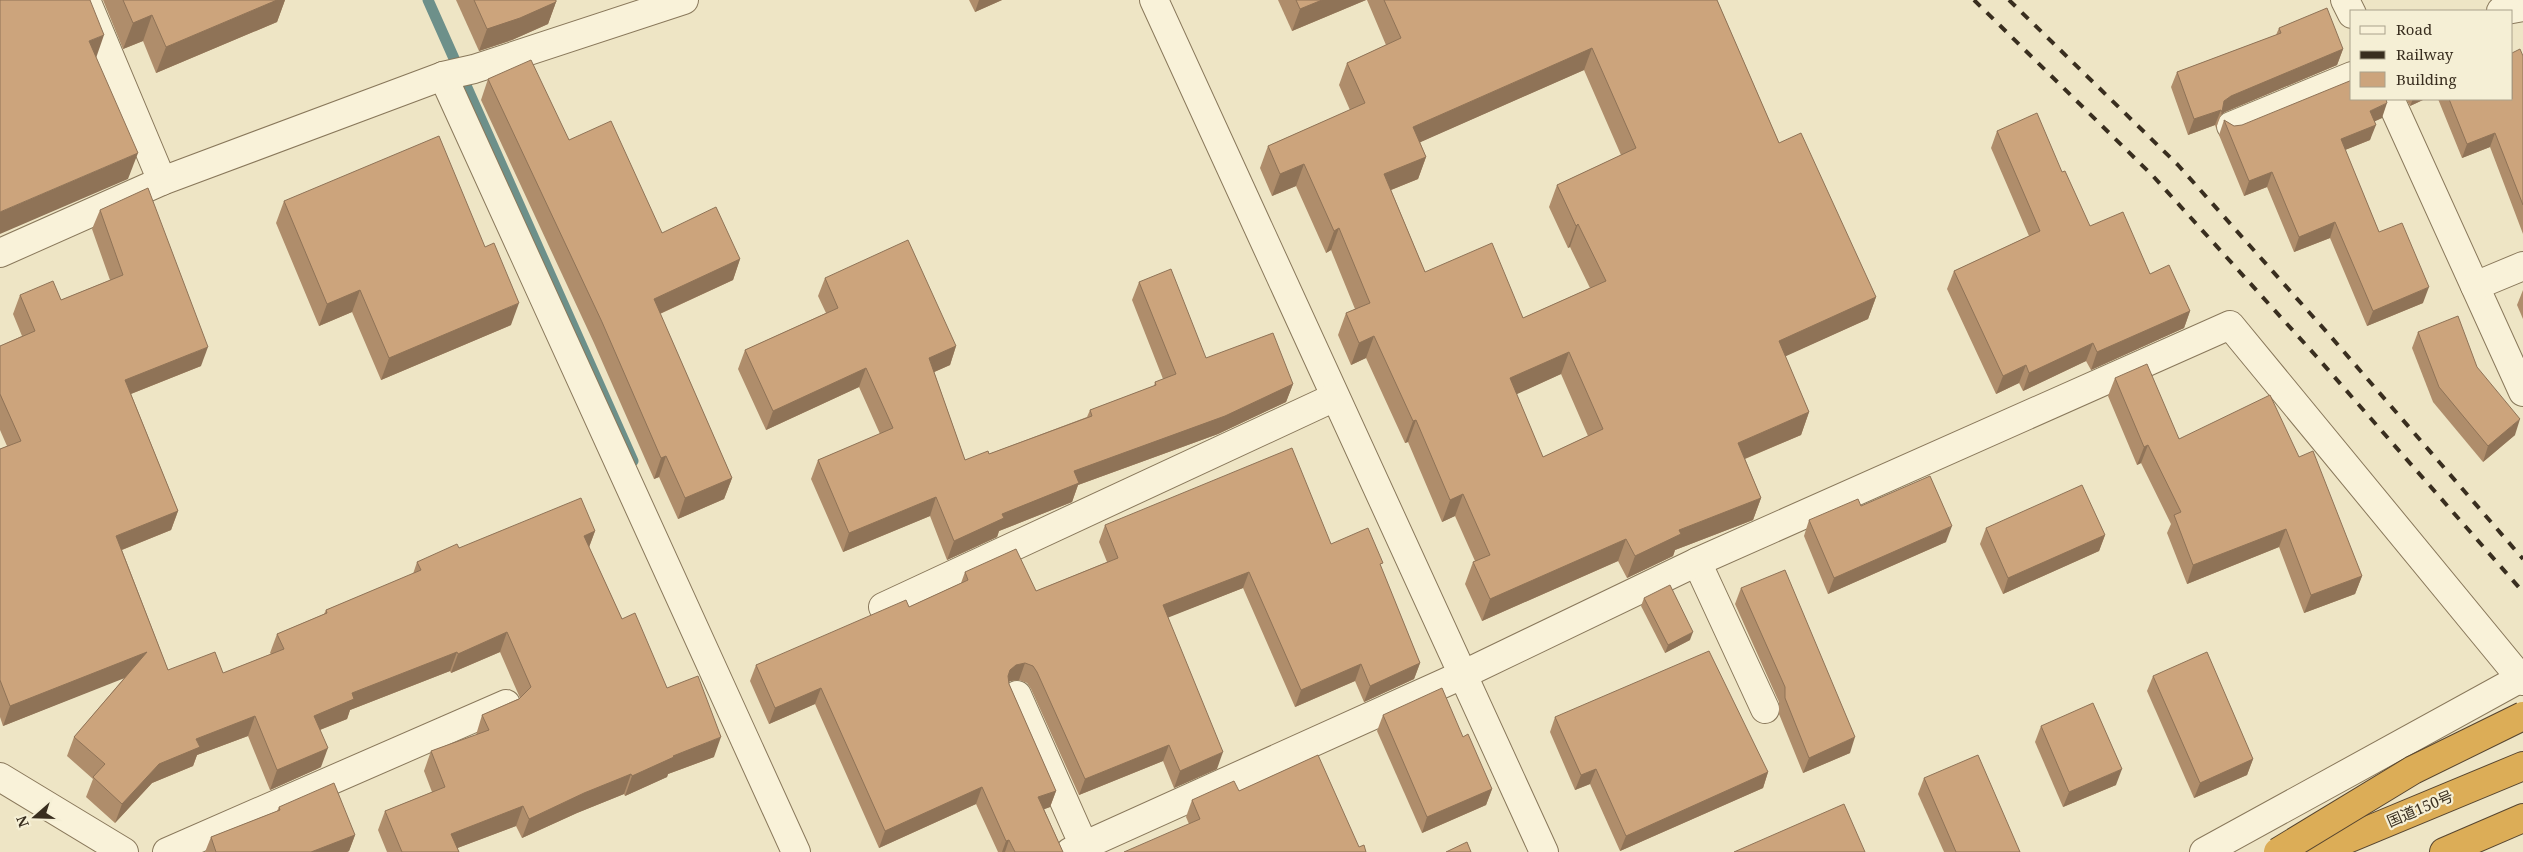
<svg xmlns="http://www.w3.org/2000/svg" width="2523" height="852" font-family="'Noto Serif','Noto Sans JP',serif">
  <rect width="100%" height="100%" fill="#eee5c5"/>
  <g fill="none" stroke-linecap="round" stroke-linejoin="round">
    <!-- stream -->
    <path stroke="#6d908a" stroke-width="11" d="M428 0 633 461"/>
    <defs>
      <g id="street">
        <path d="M86 0 162 181"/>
        <path d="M1154 0 1544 852"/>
        <path d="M2345 0 2352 14"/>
        <path d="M2501 11 2523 7"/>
        <path d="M443 76 796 852"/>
        <path d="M2390 99 2523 392"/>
        <path d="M2231 126 2352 76"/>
        <path d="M0 253 162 181 443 76 474 69 684 0"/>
        <path d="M2475 286 2523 266"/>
        <path d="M1697 562 1765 709"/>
        <path d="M883 607 1335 397"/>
        <path d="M1017 695 1084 846"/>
        <path d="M0 777 124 852"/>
        <path d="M167 852 506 704"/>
        <path d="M1070 852 1462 675 1697 562 2230 325 2523 681"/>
        <path d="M2204 852 2521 678"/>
      </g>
      <g id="highway">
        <path d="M2316 852 2523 766"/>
        <path d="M2444 852 2523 818"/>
      </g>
    </defs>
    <!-- street casing -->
    <use href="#street" stroke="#89785b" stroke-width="30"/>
    <!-- highway casing -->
    <use href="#highway" stroke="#57452f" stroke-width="30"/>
    <!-- street -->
    <use href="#street" stroke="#f9f2d9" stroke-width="28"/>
    <!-- highway -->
    <use href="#highway" stroke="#dcad57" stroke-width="28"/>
    <!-- rail -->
    <g stroke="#392e1f" stroke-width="4" stroke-dasharray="9 9" stroke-linecap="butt">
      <path d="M1974 0 2153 176 2316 356 2523 592"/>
      <path d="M2009 0 2178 165 2332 338 2523 559"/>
    </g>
    <defs>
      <path id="highway-bridge" d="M2278 852 2413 770 2523 716"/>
    </defs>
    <!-- highway-bridge casing -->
    <use href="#highway-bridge" stroke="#57452f" stroke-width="30" stroke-linecap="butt"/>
    <!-- highway-bridge -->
    <use href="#highway-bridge" stroke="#dcad57" stroke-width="28"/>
  </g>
  <!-- wall -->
  <g fill="#af8d6b" fill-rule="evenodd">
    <path d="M103 0H285L277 22 156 73 143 41 123 49Z"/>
    <path d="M456 0H556V2L548 24 512 40 479 51Z"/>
    <path d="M969 0H1002L975 12Z"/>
    <path d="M1278 0H1366L1292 31Z"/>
    <path d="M1367 0H1717L1779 143 1876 297 1868 319 1785 356 1809 412 1801 435 1745 459 1761 498 1753 520 1675 550 1673 556 1627 578 1618 561 1482 621 1465 584 1473 562 1475 561 1455 516 1442 522 1408 442 1405 443 1366 358 1351 365 1338 335 1346 313 1355 309 1331 250 1326 253 1296 186 1272 196 1260 168 1268 146 1350 110 1339 85 1347 63 1386 45ZM1584 70 1621 155 1557 185 1549 207 1568 248 1570 247 1590 288 1523 318 1425 272 1391 190 1418 179 1426 157 1420 142ZM1561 374 1588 436 1543 457 1516 394Z"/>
    <path d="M2279 28 2343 49 2337 65 2225 112 2221 115 2216 128 2215 125 2188 135 2171 87 2177 72 2276 35Z"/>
    <path d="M2523 56V234L2490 147 2462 158 2438 99H2512Z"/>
    <path d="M488 79 569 140 662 233 740 259 733 280 660 314 732 478 724 499 678 519 659 477 654 479 594 343 481 100Z"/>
    <path d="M2406 99H2425L2410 106Z"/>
    <path d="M2382 118 2374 121 2370 140 2345 150 2379 232 2423 303 2367 326 2330 238 2294 252 2267 187 2244 196 2219 135 2224 120 2234 126Z"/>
    <path d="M1997 131 2090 226 2150 274 2190 311 2184 328 2091 370 2086 361 2023 391 2019 383 1996 394 1947 289 1954 271 2029 236 1991 148Z"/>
    <path d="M284 201 485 247 511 325 381 380 352 312 319 326 276 223Z"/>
    <path d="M100 210 201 366 131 394 178 511 171 530 122 550 168 670 223 673 271 654 270 653 277 634 324 614 326 610 413 574 417 562 459 548 595 531 589 547 622 619 667 688 714 757 668 774 667 777 625 796 624 794 577 813 522 838 516 826 457 848 459 852H387L378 830 385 811 432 792 424 771 431 751 476 735 482 715 520 698 500 652 451 673 450 671 350 710 347 719 320 730 321 767 317 769 270 790 248 736 197 755 193 766 152 783 115 823 86 797 93 779 67 756 74 737 125 677 3 726 0 717V449L7 446 0 430V346L22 336 13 314 20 295 61 300 110 280 92 229Z"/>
    <path d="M825 278 956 346 950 365 934 372 965 460 989 454 1087 417 1090 410 1154 386 1155 382 1163 379 1132 300 1139 282 1206 358 1293 384 1286 402 1218 434 1078 485 1072 502 999 531 997 537 947 560 930 516 843 552 811 479 818 460 880 434 859 387 766 430 738 369 745 350 826 313 818 296Z"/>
    <path d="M2523 290V319L2517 305Z"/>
    <path d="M2418 332 2477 367 2515 435 2483 462 2433 402 2412 348Z"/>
    <path d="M2115 378 2179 439 2299 457 2362 576 2355 594 2304 613 2279 547 2187 584 2167 533 2171 524 2141 463 2137 465 2108 396Z"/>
    <path d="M1809 520 1946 542 1828 594 1804 536Z"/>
    <path d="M1105 525 1331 544 1381 568 1420 663 1414 679 1364 702 1355 681 1295 707 1243 588 1168 617 1217 769 1174 788 1163 761 1079 795 1031 689 1027 683 1019 680 1010 681 1008 683 1009 684 1056 791 1050 807 1044 809 1063 852H998L976 804 879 848 815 704 769 724 750 681 756 665 909 607 961 583 965 572 1036 591 1107 562 1099 542Z"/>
    <path d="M1986 528 2105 535 2099 551 2003 594 1980 544Z"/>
    <path d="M1741 588 1850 753 1803 773 1779 714V702L1735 604Z"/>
    <path d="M1644 598 1690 640 1665 653 1641 606Z"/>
    <path d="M2153 676 2253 759 2247 775 2194 798 2147 691Z"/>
    <path d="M1383 715 1463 737 1492 789 1486 805 1422 833 1377 731Z"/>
    <path d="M1555 717 1768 772 1763 788 1620 851 1590 784 1575 790 1550 732Z"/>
    <path d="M2041 726 2116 785 2063 807 2035 742Z"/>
    <path d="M1924 778 2020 852H1944L1918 794Z"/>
    <path d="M1239 791 1359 847 1189 824 1186 817 1192 800Z"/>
    <path d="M279 807 355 835 349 851 347 852H205L211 837 277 811Z"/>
  </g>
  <!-- shaded-wall -->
  <g fill="#8f7357">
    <path d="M277 0H285L277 22 156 73 166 47Z"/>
    <path d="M979 0H1002L975 12Z"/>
    <path d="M1322 0H1366L1292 31 1300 9Z"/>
    <path d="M556 2 548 24 512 40 479 51 487 29Z"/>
    <path d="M152 15 143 41 123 49 133 23Z"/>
    <path d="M104 35 95 61 89 41Z"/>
    <path d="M1592 48 1584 70 1405 149 1413 127Z"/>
    <path d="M2343 49 2337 65 2225 112 2221 115 2224 101 2231 96Z"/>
    <path d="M2413 99H2425L2410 106Z"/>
    <path d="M2387 103 2382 118 2365 126 2370 111Z"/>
    <path d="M2221 110 2215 125 2188 135 2194 119Z"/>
    <path d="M2376 125 2370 140 2335 154 2341 139Z"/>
    <path d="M2495 133 2490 147 2462 158 2467 144Z"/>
    <path d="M138 153 128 179 0 234V212Z"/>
    <path d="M1426 157 1418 179 1376 196 1384 174Z"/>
    <path d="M1304 164 1296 186 1272 196 1280 174Z"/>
    <path d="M2272 172 2267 187 2244 196 2249 181Z"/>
    <path d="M2335 222 2330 238 2294 252 2299 237Z"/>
    <path d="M1578 224 1570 247 1568 248 1576 226Z"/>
    <path d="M1339 228 1331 250 1326 253 1334 231Z"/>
    <path d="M740 259 733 280 646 320 654 299Z"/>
    <path d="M2429 287 2423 303 2367 326 2373 311Z"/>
    <path d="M360 290 352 312 319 326 327 304Z"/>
    <path d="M1876 297 1868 319 1771 363 1779 341Z"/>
    <path d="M519 303 511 325 381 380 389 358Z"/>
    <path d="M2190 311 2184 328 2091 370 2097 352Z"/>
    <path d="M1374 336 1366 358 1351 365 1359 343Z"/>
    <path d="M2093 343 2086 361 2023 391 2029 373Z"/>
    <path d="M956 346 950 365 923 377 929 358Z"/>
    <path d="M208 347 201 366 118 399 125 380Z"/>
    <path d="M1569 352 1561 374 1502 401 1510 378Z"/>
    <path d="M2026 365 2019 383 1996 394 2003 376Z"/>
    <path d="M866 368 859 387 766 430 773 411Z"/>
    <path d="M1293 384 1286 402 1218 434 1078 485 1072 502 999 531 997 537 947 560 954 541 1002 514 1074 471Z"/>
    <path d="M1809 412 1801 435 1730 465 1738 443Z"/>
    <path d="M2520 419 2515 435 2483 462 2488 446Z"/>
    <path d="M1416 420 1408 442 1405 443 1413 421Z"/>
    <path d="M2148 445 2141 463 2137 465 2144 447Z"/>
    <path d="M666 456 659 477 654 479 661 458Z"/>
    <path d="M732 478 724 499 678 519 685 498Z"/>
    <path d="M1463 494 1455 516 1442 522 1450 500Z"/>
    <path d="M936 497 930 516 843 552 849 533Z"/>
    <path d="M1761 498 1753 520 1675 550 1673 556 1627 578 1635 556 1679 530Z"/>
    <path d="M178 511 171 530 109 555 116 536Z"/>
    <path d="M1952 526 1946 542 1828 594 1834 578Z"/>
    <path d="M2286 529 2279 547 2187 584 2193 565Z"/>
    <path d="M595 531 588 550 584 536Z"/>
    <path d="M2105 535 2099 551 2003 594 2008 578Z"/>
    <path d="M1626 539 1618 561 1482 621 1490 599Z"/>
    <path d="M1249 572 1243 588 1157 622 1163 605Z"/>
    <path d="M2362 576 2355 594 2304 613 2311 595Z"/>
    <path d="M507 632 500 652 451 673 458 654Z"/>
    <path d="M1693 632 1690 640 1665 653 1668 645Z"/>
    <path d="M147 652 140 672 3 726 10 706Z"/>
    <path d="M457 652 450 671 350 710 347 719 307 735 314 716 352 693Z"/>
    <path d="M1025 663 1019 680 1010 681 1004 686 1010 670 1016 665Z"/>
    <path d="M1420 663 1414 679 1364 702 1370 686Z"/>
    <path d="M1361 664 1355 681 1295 707 1301 690Z"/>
    <path d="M821 688 815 704 769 724 775 708Z"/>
    <path d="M255 716 248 736 197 755 193 766 152 783 115 823 122 804 159 764 196 739Z"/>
    <path d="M721 737 714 757 668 774 667 777 625 796 632 776 673 756Z"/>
    <path d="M1855 737 1850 753 1803 773 1809 758Z"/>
    <path d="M1169 745 1163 761 1079 795 1085 779Z"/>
    <path d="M328 748 321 767 317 769 270 790 277 770Z"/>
    <path d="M1223 752 1217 769 1174 788 1180 771Z"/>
    <path d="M2253 759 2247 775 2194 798 2200 783Z"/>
    <path d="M1596 769 1590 784 1575 790 1581 775Z"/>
    <path d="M2122 769 2116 785 2063 807 2069 792Z"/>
    <path d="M1768 772 1763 788 1620 851 1626 836Z"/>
    <path d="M631 774 624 794 577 813 522 838 529 819 584 793Z"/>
    <path d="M982 787 976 804 879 848 885 831Z"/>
    <path d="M1492 789 1486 805 1422 833 1427 817Z"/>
    <path d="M1056 791 1050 807 1032 814 1038 797Z"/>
    <path d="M523 806 516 826 447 852 451 834Z"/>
    <path d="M355 835 349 851 347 852H311Z"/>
    <path d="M1009 840 1005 852H1002L1006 841Z"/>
  </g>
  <!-- building -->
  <g fill="#cca47c" stroke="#8f7357" fill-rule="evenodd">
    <path d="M0 0H90L104 35 89 41 138 153 0 212Z"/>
    <path d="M123 0H277L166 47 152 15 133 23Z"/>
    <path d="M474 0H556V2L520 18 487 29Z"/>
    <path d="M1296 0H1322L1300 9Z"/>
    <path d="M1384 0H1717L1779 143 1801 133 1876 297 1779 341 1809 412 1738 443 1761 498 1679 530 1681 534 1635 556 1626 539 1490 599 1473 562 1490 555 1463 494 1450 500 1416 420 1413 421 1374 336 1359 343 1346 313 1370 303 1339 228 1334 231 1304 164 1280 174 1268 146 1365 103 1347 63 1401 38ZM1592 48 1636 148 1557 185 1576 226 1578 224 1606 281 1523 318 1492 243 1425 272 1384 174 1426 157 1413 127ZM1569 352 1603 429 1543 457 1510 378Z"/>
    <path d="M2327 8 2343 49 2231 96 2224 101 2222 112 2221 110 2194 119 2177 72 2281 33 2279 28Z"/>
    <path d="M2520 49 2523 56V205L2495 133 2467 144 2449 99H2512V53Z"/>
    <path d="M531 60 569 140 611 121 662 233 716 207 740 259 654 299 732 478 685 498 666 456 661 458 602 322 488 79Z"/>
    <path d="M2352 80V99H2386L2387 103 2370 111 2376 125 2341 139 2379 232 2402 223 2429 287 2373 311 2335 222 2299 237 2272 172 2249 181 2224 120 2234 126 2242 125Z"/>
    <path d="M2037 113 2062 172 2065 171 2090 226 2123 212 2150 274 2169 265 2190 311 2097 352 2093 343 2029 373 2026 365 2003 376 1954 271 2040 231 1997 131Z"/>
    <path d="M439 136 485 247 494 243 519 303 389 358 360 290 327 304 284 201Z"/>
    <path d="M148 188 208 347 125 380 178 511 116 536 168 670 215 652 223 673 284 649 277 634 327 613 326 610 421 570 417 562 457 544 459 548 581 498 595 531 584 536 622 619 635 613 667 688 698 676 721 737 673 756 674 757 632 776 631 774 584 793 529 819 523 806 451 834 459 852H402L385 811 445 787 431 751 489 730 482 715 519 699 531 687 507 632 458 654 457 652 352 693 354 699 314 716 328 748 324 750 277 770 255 716 196 739 200 747 159 764 122 804 93 777 105 764 74 737 147 652 10 706 0 680V449L21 441 0 394V346L35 331 20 295 53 281 61 300 123 275 100 210Z"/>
    <path d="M908 240 956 346 929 358 965 460 988 451 989 454 1092 416 1090 410 1156 385 1155 382 1176 374 1139 282 1171 269 1206 358 1273 333 1293 384 1225 416 1074 471 1079 483 1002 514 1004 518 954 541 936 497 849 533 818 460 893 428 866 368 773 411 745 350 838 308 825 278Z"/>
    <path d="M2458 316 2477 367 2520 419 2488 446 2439 387 2418 332Z"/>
    <path d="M2147 364 2179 439 2270 395 2299 457 2313 451 2362 576 2311 595 2286 529 2193 565 2174 515 2181 512 2148 445 2144 447 2115 378Z"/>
    <path d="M1292 448 1331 544 1368 528 1383 563 1380 564 1420 663 1370 686 1361 664 1301 690 1249 572 1163 605 1223 752 1180 771 1169 745 1085 779 1037 672 1033 666 1025 663 1016 665 1010 670 1008 676 1009 684 1056 791 1038 797 1063 852H1015L1009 840 1006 841 982 787 885 831 821 688 775 708 756 665 906 600 909 607 968 580 965 572 1016 549 1036 591 1118 558 1105 525Z"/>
    <path d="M1930 476 1952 526 1834 578 1809 520 1858 499 1861 506Z"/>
    <path d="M2082 485 2105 535 2008 578 1986 528Z"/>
    <path d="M1785 570 1855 737 1809 758 1785 698V687L1741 588Z"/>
    <path d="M1670 585 1693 632 1668 645 1644 598Z"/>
    <path d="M1709 651 1768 772 1626 836 1596 769 1581 775 1555 717Z"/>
    <path d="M2207 652 2253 759 2200 783 2153 676Z"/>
    <path d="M1442 688 1463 737 1468 734 1492 789 1427 817 1383 715Z"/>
    <path d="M2093 703 2122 769 2069 792 2041 726Z"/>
    <path d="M1318 755 1359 847 1364 845 1366 852H1124L1200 819 1192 800 1234 781 1239 791Z"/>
    <path d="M1978 755 2020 852H1956L1924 778Z"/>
    <path d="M334 783 355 835 311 852H216L211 837 280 810 279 807Z"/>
    <path d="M1844 804 1865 852H1734Z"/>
    <path d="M1467 842 1471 852H1446Z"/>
  </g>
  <g text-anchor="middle" stroke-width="4.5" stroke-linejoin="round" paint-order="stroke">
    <!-- street labels -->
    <g font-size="15" fill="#392e1f" stroke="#f5efd5">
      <text transform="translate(2420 809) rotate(-23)" y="5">国道150号</text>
    </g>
  </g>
  <!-- legend -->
  <rect x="2350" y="10" width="162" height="90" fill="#f5efd5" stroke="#aaa28c"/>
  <rect x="2360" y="26" width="25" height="8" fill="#f9f2d9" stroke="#aaa28c"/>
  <text x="2396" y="35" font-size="15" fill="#392e1f">Road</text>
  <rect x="2360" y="51" width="25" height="8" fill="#392e1f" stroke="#aaa28c"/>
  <text x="2396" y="60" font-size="15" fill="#392e1f">Railway</text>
  <rect x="2360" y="72" width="25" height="15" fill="#cca47c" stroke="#aaa28c"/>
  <text x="2396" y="85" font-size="15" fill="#392e1f">Building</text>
  <!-- north arrow -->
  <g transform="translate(35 817) rotate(250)" stroke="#f5efd5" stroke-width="4" paint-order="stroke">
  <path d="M0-4L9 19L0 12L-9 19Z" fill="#392e1f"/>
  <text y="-8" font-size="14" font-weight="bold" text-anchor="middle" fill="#392e1f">N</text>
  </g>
</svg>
